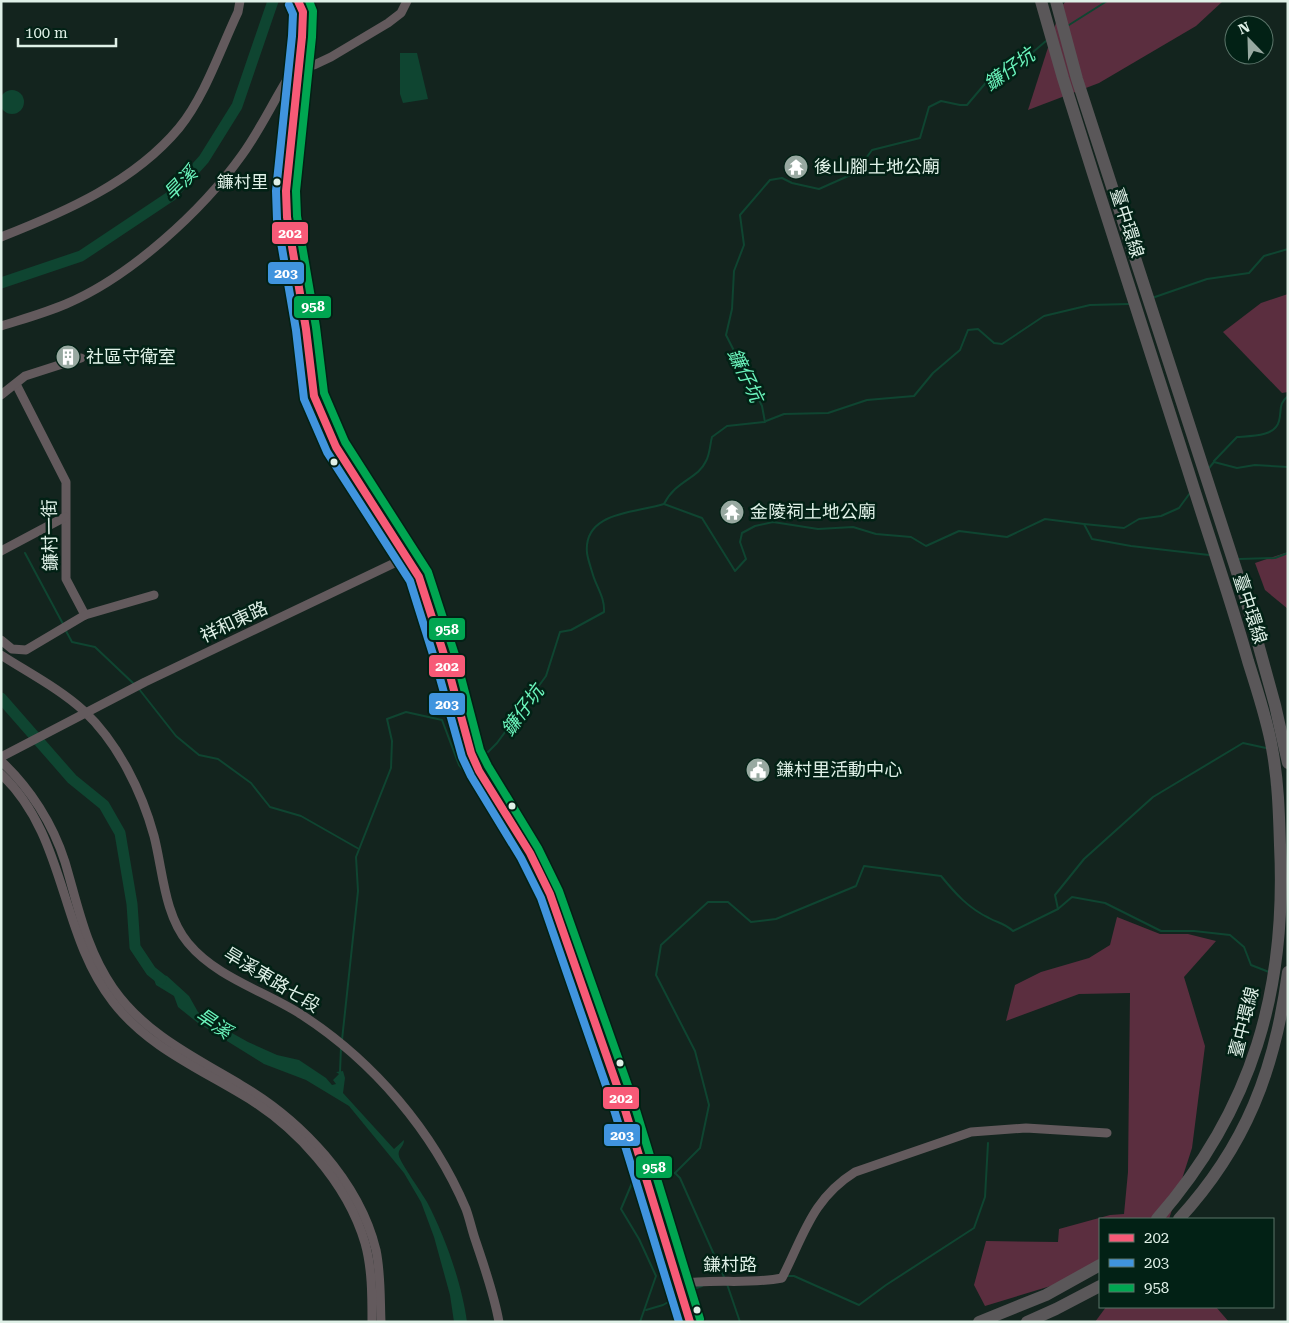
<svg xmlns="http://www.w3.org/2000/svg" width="1289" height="1323" font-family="'Roboto Serif','Noto Sans TC',serif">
  <rect width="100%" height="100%" fill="#13241e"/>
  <!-- green -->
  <g fill="#5b2e3f">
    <path d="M1066 1H1223L1196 26 1099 83 1028 110 1061 7Z"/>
    <path d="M1288 294V392L1282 393 1223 332 1261 303Z"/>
    <path d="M1288 552V609L1265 590 1255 563Z"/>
    <path d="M1117 917 1160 934H1188L1216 941 1184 977 1205 1046 1192 1148 1169 1219H1100V1271L985 1306 974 1285 986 1241 1058 1242 1059 1229 1110 1215 1124 1214 1128 1172 1130 993 1079 994 1006 1021 1015 985 1041 972 1089 958 1110 945Z"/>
    <path d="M1106 1307H1216L1229 1322H1095Z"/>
  </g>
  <!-- water -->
  <g fill="#0f4531">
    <path d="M400 53H417L428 99 403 103 400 94Z"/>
    <circle cx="12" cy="102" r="12"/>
    <path d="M151 971 167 976 189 996 198 1012 207 1019 248 1042 277 1055 299 1060 326 1078 332 1085 336 1084 333 1080 339 1074 336 1072 343 1071 345 1078 343 1093 394 1149 404 1140C404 1147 397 1149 399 1156 400 1162 422 1193 427 1202 445 1236 462 1284 467 1322H454L450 1295 434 1237 421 1202 404 1173 349 1106 306 1080 264 1064 198 1023 178 1007 174 996 156 985Z"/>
  </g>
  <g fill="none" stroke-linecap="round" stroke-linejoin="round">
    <!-- stream -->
    <g stroke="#0f4531" stroke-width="2">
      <path d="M1069 25 1107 1"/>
      <path d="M1152 298 1207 279 1249 273 1264 256 1288 249"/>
      <path d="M766 421 784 414 828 413 867 400 914 396 933 373 960 350 968 330 978 329 994 343 1002 344 1044 316 1090 305 1129 304"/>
      <path d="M1214 461 1237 437C1250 436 1275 437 1279 421 1282 410 1278 404 1288 396"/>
      <path d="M1209 468 1214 462 1237 468 1255 465 1288 467"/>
      <path d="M664 504 702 518 735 571 746 559 740 542 742 533 755 526 773 522 818 529 853 527 876 534 911 537 926 546 959 531 1007 537 1045 519 1084 524 1092 539 1131 546 1209 555"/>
      <path d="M1084 524 1124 528 1139 519 1161 516 1179 508 1190 493"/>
      <path d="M25 553 63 624"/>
      <path d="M1239 559 1275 558 1288 553"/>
      <path d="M66 631 72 642 95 647 134 684"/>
      <path d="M139 689 176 736 199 755 218 759 251 783 270 807 301 816 359 849"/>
      <path d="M479 761 497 743 546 676 560 632 571 630 604 612C605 598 597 588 593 575 591 568 588 560 587 553 583 511 637 513 664 504 676 480 698 479 706 461 710 454 710 444 712 437L727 426 765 422 762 406 726 335 732 309 734 271 744 245 740 215 770 180 782 178 792 183 819 189 855 173 872 150 920 138 929 107 941 101 960 105H967L989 79 1026 58 1046 41"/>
      <path d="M1058 909 1055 895 1084 859 1153 797 1243 743 1266 748"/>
      <path d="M342 1040 358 891 356 857 391 768 392 741 387 719 406 712 442 720 459 765 466 773 474 766"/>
      <path d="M340 1072 341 1047"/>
      <path d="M675 1173 680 1178 724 1277"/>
      <path d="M650 1179 675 1173 700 1148 709 1105 695 1051 656 975 661 945 708 902H728L751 922 776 919 856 886 864 866 941 876C955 893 968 908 989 918 998 923 1004 923 1013 931L1058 909 1072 897 1105 903 1161 931H1194L1230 935 1244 947 1251 965 1269 972"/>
      <path d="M785 1276H794L859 1305 886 1285 974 1228 985 1197 988 1143"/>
      <path d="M727 1284 740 1322"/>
      <path d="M683 1293 702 1286"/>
      <path d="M646 1310 663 1305 679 1296"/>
      <path d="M640 1322 656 1276 639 1239 621 1209 632 1183 643 1181"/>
    </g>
    <!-- river -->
    <g stroke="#0f4531" stroke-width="11">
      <path d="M1 283 81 256 171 196 204 159 237 106 273 1"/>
      <path d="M1 698 72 779 104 805 120 833 132 904 135 947 151 971 161 979"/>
    </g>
    <!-- minor -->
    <g stroke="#635a5d" stroke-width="9">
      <path d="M298 1 303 12 302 37 286 191 287 217 306 329 314 396 336 447 419 577 446 661 471 753 479 771 530 853 550 894 622 1100 690 1322"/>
      <path d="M298 62 314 65 331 57 388 23 401 13 407 1"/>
      <path d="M1 237C65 212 134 182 179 128 205 96 220 50 238 12L240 1"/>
      <path d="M1 326C23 319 45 313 66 304 130 277 202 211 242 155 263 126 277 93 297 64"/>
      <path d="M16 384 66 482V579L85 615"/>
      <path d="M1 395 25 376 81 358"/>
      <path d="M1 551 65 517"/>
      <path d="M1 640 12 649 26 650 85 615 154 595"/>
      <path d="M1 655C29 673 60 689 84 711 118 743 142 792 154 836 163 871 164 914 188 943 217 978 265 991 302 1015 373 1061 433 1131 466 1209 470 1220 472 1231 476 1242 485 1269 494 1294 499 1322"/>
      <path d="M1 757 145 682 407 557"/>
      <path d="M1 761C30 788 53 824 65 862 78 906 86 949 113 988 145 1034 194 1057 241 1085 301 1120 359 1181 376 1250 381 1274 380 1298 381 1322"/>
      <path d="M1 774C67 836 59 933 113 1002 146 1045 196 1067 241 1094 295 1125 347 1182 365 1243 372 1268 372 1295 372 1322"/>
      <path d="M679 1284C713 1278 748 1285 782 1278 804 1235 812 1199 855 1172L971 1132 1026 1128 1107 1133"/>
    </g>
    <!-- highway -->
    <g stroke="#5a5759" stroke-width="12">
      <path d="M1041 1 1063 78C1104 209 1146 340 1188 470 1208 534 1230 597 1248 661 1257 690 1267 719 1272 748 1278 780 1279 812 1280 845 1287 989 1253 1109 1157 1219"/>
      <path d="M1056 1 1077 79 1246 600 1275 705 1288 763"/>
      <path d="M1179 1219C1246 1146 1275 1070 1288 972"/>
      <path d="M979 1322 1046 1295 1100 1265"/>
      <path d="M1027 1322 1056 1309 1100 1286"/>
    </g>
    <defs>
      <path id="bus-1" d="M298 1 303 12 302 37 286 191 287 217 306 329 314 396 336 447 419 577 446 661 471 753 479 771 530 853 550 894 622 1100 690 1322"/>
      <path id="bus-2" d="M289 5 293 14 292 36 276 191 277 219 296 330 304 399 327 452 410 581 436 664 462 757 471 776 521 858 541 898 612 1103 679 1322"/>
      <path id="bus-3" d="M309 1 313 11 312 37 296 191 297 216 316 327 324 393 345 442 428 572 456 658 480 750 488 766 538 848 559 891 632 1097 700 1319"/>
    </defs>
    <!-- bus-1 casing -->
    <use href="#bus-1" stroke="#022115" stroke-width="11"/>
    <!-- bus-2 casing -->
    <use href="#bus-2" stroke="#022115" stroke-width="11"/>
    <!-- bus-3 casing -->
    <use href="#bus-3" stroke="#022115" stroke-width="11"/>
    <!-- bus-1 -->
    <use href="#bus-1" stroke="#f75a77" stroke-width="8"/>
    <!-- bus-2 -->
    <use href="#bus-2" stroke="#4094de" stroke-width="8"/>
    <!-- bus-3 -->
    <use href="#bus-3" stroke="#00a651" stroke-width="8"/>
  </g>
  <!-- icons -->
  <defs>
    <symbol id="temple-disc" viewBox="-11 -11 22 22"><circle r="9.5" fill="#98a9a1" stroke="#022115"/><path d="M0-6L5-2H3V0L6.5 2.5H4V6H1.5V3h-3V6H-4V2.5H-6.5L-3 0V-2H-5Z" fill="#fff"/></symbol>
    <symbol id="building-disc" viewBox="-11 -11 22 22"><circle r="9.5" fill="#98a9a1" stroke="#022115"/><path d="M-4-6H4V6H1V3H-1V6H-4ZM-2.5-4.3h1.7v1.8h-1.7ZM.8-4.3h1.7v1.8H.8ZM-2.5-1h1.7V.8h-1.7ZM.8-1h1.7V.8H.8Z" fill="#fff"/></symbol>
    <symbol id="civic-disc" viewBox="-11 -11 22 22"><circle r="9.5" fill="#98a9a1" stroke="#022115"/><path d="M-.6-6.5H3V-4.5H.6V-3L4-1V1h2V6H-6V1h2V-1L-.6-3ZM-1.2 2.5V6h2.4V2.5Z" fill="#fff"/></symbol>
  </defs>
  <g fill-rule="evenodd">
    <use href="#temple-disc" x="782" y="153" width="28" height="28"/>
    <use href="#building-disc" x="54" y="343" width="28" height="28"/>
    <use href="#temple-disc" x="718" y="498" width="28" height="28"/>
    <use href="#civic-disc" x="744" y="756" width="28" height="28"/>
  </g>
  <!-- markers -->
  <g fill="#dff0e7" stroke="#022115" stroke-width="2">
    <circle cx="277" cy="182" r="4.5"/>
    <circle cx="334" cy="462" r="4.5"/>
    <circle cx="512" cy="806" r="4.5"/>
    <circle cx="620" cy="1063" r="4.5"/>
    <circle cx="697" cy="1310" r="4.5"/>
  </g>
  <g text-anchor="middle" stroke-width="5" stroke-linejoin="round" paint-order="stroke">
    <!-- bus labels -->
    <g font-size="17" fill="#dff0e7" stroke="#022115" text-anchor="end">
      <text x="268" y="188">鐮村里</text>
    </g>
    <!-- poi labels -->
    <g font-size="18" fill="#dff0e7" stroke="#022115" text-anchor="start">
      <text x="814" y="173">後山腳土地公廟</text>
      <text x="86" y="363">社區守衛室</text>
      <text x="750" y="518">金陵祠土地公廟</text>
      <text x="776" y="776">鎌村里活動中心</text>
    </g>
    <!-- street labels -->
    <g font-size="18" fill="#dff0e7" stroke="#022115">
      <text transform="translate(1127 223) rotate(72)" y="6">臺中環線</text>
      <text transform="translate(50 535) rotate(-91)" y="6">鐮村一街</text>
      <text transform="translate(1250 609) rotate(72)" y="6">臺中環線</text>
      <text transform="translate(234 622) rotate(-25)" y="6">祥和東路</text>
      <text transform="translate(272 980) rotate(31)" y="6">旱溪東路七段</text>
      <text transform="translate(1244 1022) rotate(-76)" y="6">臺中環線</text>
      <text x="730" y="1271">鎌村路</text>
    </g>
    <!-- water labels -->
    <g font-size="19" font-style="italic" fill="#6af3bb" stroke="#022115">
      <text transform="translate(1009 69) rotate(-36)" y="7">鐮仔坑</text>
      <text transform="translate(180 183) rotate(-45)" y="7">旱溪</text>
      <text transform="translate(746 375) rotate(64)" y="7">鐮仔坑</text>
      <text transform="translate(522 710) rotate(-54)" y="7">鐮仔坑</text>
      <text transform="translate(214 1023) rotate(34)" y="7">旱溪</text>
    </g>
  </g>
  <g stroke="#022115" stroke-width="2">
    <rect x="271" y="221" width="38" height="24" rx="5" fill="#f75a77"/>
    <rect x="267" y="261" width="38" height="24" rx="5" fill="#4094de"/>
    <rect x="293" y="295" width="39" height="24" rx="5" fill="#00a651"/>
    <rect x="428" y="617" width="38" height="24" rx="5" fill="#00a651"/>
    <rect x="428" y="654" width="38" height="24" rx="5" fill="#f75a77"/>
    <rect x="428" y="692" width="38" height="24" rx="5" fill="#4094de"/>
    <rect x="602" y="1086" width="38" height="24" rx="5" fill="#f75a77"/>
    <rect x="603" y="1123" width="38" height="24" rx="5" fill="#4094de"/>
    <rect x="635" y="1155" width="38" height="24" rx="5" fill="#00a651"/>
  </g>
  <g font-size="14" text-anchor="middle" font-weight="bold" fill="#fff">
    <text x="290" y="238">202</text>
    <text x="286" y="278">203</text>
    <text x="313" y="311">958</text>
    <text x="447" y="634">958</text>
    <text x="447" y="671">202</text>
    <text x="447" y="709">203</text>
    <text x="621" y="1103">202</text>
    <text x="622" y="1140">203</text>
    <text x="654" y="1172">958</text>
  </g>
  <!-- border -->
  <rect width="1289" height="1323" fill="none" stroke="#dff0e7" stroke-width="5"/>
  <!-- legend -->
  <rect x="1099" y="1218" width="175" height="90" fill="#022115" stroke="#5a7469"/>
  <rect x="1109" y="1234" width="25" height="8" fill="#f75a77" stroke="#5a7469"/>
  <text x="1144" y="1243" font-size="15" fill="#dff0e7">202</text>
  <rect x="1109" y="1259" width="25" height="8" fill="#4094de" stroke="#5a7469"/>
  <text x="1144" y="1268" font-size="15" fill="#dff0e7">203</text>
  <rect x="1109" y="1284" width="25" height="8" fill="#00a651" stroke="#5a7469"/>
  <text x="1144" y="1293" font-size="15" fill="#dff0e7">958</text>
  <!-- north arrow -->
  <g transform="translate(1249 40) rotate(337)"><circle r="24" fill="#022115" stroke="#5a7469"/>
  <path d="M0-4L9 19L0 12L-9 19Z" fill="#98a9a1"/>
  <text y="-8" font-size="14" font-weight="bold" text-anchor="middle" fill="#dff0e7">N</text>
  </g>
  <!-- scale -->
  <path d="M18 38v8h98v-8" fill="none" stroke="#dff0e7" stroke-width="2.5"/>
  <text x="25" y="38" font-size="15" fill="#dff0e7" stroke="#022115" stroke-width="4" paint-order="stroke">100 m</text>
</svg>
